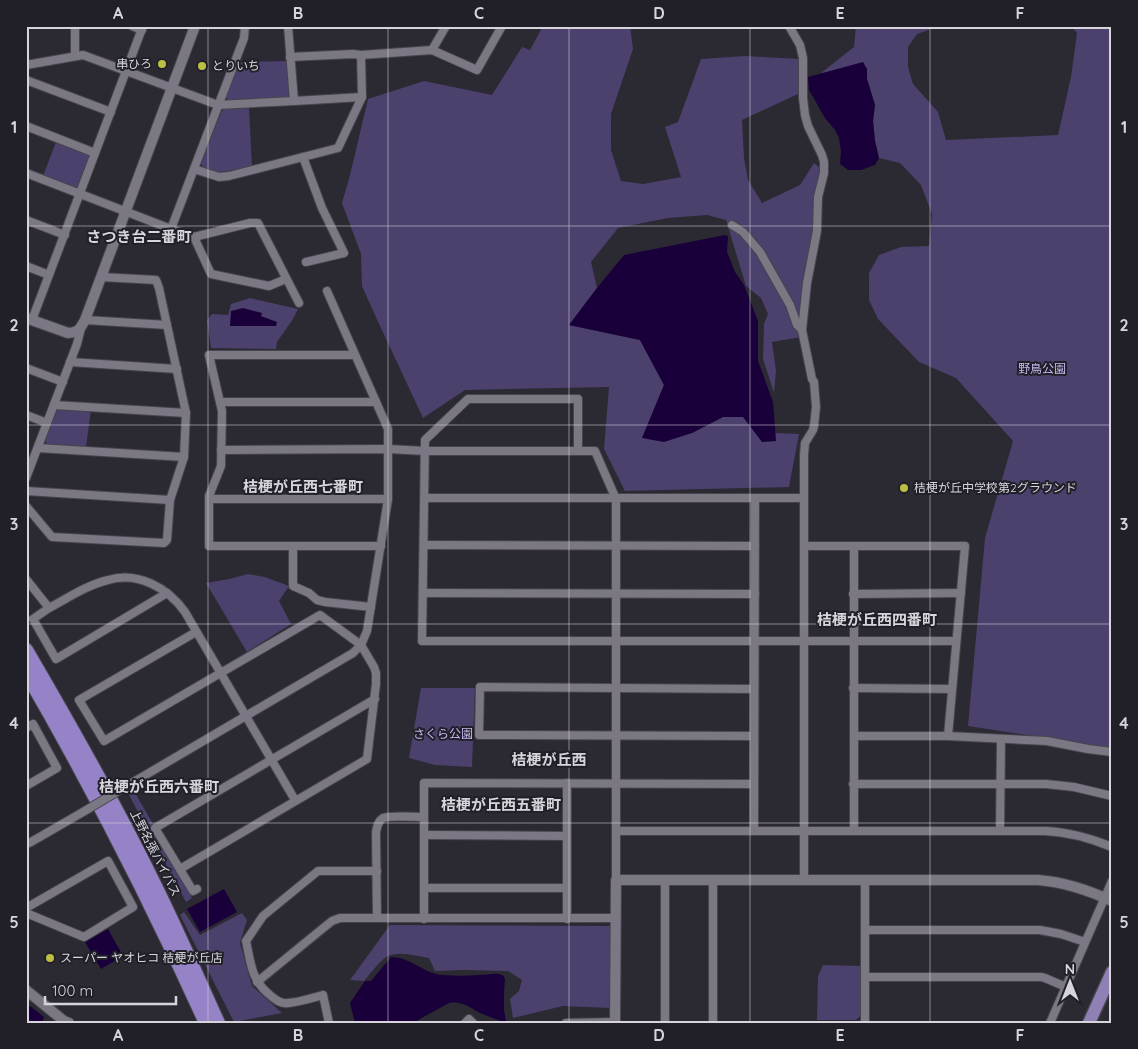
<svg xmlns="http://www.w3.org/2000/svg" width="1138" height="1049" font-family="Quicksand,'Noto Sans JP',sans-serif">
  <rect width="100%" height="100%" fill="#2b2932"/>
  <!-- green -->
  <g fill="#4c406d">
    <path d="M543 26H630L633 49 611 114V150L621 181 643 184 681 177 665 127 678 122 701 59 745 56 801 59 798 94 742 120 744 158 748 180 762 203 800 185 814 163 818 166 821 173 814 228 798 321 801 337 772 342 776 371 774 393 763 359 764 324 768 314 761 298 746 286 726 220 707 215 668 218 618 228 591 262 597 288 569 325 640 340 664 385 642 438 692 433 723 417H743L775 441V433L799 434 789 487 625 491 604 449 609 387 465 390 423 418 374 313 362 286 361 254 342 203 350 175 368 99 424 81 492 95 522 47 530 50Z"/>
    <path d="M856 26H940L917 34 908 47V67L913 84 938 112 946 140 1058 135 1071 77 1077 33 1071 26H1112V748L968 726 985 538 1013 441 956 378 919 362 878 319 869 300V273L879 255 901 247 929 246 932 214 921 185 900 163 879 158 875 141 873 121 875 105 867 79V69L821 73 854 47Z"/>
    <path d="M287 61 290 94 288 97 228 101 226 97 239 62Z"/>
    <path d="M249 108 252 166 237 170 218 172 203 168 201 163 221 112 224 109Z"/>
    <path d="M56 142 87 154 89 157 78 187 75 188 43 176Z"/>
    <path d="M250 298 298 309 293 319 277 342 276 349 211 348 207 320 212 314 228 315 231 304Z"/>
    <path d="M58 408 91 410 86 447 47 444 45 440Z"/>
    <path d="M248 574 265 577 289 586 279 601 291 624 247 652 206 583 229 579Z"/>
    <path d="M421 688H475L472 767 435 765 409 758Z"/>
    <path d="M134 791 153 824 151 826 192 898 186 902 129 795Z"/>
    <path d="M184 912 200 935 242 913 247 920 240 943 252 986 282 1013 234 1022 180 915Z"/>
    <path d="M390 925 612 926 609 1008 563 1006 513 1018 510 999 519 991 522 980 508 971 464 970 435 971 429 958C416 956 398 950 386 957 379 962 370 974 364 981L350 980Z"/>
    <path d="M823 965 861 966V1015L856 1020H817L818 976Z"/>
  </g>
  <!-- water -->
  <g fill="#19003a">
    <path d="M863 62 867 69V79L875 105 873 121 875 141 879 158 875 165 861 170H848L840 164 841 151 839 138 835 130 825 118 809 90 808 77Z"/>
    <path d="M725 235 728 236 727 252 735 272 744 285 758 321V361L773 402 776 441 762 442 743 417H723L692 433 664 442 642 438 664 385 640 340 569 325 597 288 624 255Z"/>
    <path d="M243 308 262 313 261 316 277 322 276 326H230L231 311Z"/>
    <path d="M224 889 237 912 200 932 187 909Z"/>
    <path d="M108 929 123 956 101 969 85 942Z"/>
    <path d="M391 957C411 957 424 974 443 975 455 976 467 976 479 975 485 975 493 973 499 974 503 975 502 975 505 978L504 994V1010L506 1021 503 1022C496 1019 487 1016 480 1013 468 1007 463 1001 449 1003L418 1020 416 1023H355L350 1003 365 981H371Z"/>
    <path d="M30 1006 44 1017 42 1023H26V1007Z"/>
  </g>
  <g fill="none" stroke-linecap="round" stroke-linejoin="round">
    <defs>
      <g id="minor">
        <path d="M75 26V56"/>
        <path d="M132 26 142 30"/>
        <path d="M288 26 294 101 362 97"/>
        <path d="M789 26 800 45 803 58V98L805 115 808 126 822 155 824 162V173L818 197 817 231 807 283 802 330 812 379 814 382 816 407 814 426 813 430 805 443 804 455V881"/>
        <path d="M432 50 446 26"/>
        <path d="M290 57 353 54 361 55 432 50 477 70 502 26"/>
        <path d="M26 65 83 55 218 105 294 101"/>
        <path d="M26 80 111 112"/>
        <path d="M26 126 95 153"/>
        <path d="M303 157 322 208 344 253 306 262"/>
        <path d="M194 169 219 177 229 176 338 148 362 97 361 55"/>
        <path d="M26 173 171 229 244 38 245 26"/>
        <path d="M26 220 65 235"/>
        <path d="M732 225 743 232 760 252 790 305 797 325 802 330"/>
        <path d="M171 229 194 237 250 223H258L299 303"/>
        <path d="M194 237 211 274 269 286 286 279"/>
        <path d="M26 266 49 275"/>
        <path d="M32 320 143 26"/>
        <path d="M85 320 167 325"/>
        <path d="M354 355H209L222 411 221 466 209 496V546H381"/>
        <path d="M70 362 177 369"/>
        <path d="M26 368 63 382"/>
        <path d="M220 402H376"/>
        <path d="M54 405 186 413"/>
        <path d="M26 415 47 423"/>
        <path d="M38 448 184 457"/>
        <path d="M221 450 388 449 425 451H595L616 499V880"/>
        <path d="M578 451V399H468L425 440 422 641H956"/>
        <path d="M26 478 77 344 81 328"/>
        <path d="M26 491 170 500"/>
        <path d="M425 498H804"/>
        <path d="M209 499H388"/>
        <path d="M26 506 52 537 164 543 167 540 170 500 184 457 186 413 159 288 156 280 101 277"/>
        <path d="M424 545 755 546"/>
        <path d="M293 546V586L309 593 317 600 325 602 371 607"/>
        <path d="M804 546H965L948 736"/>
        <path d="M854 546V831"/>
        <path d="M26 579 49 608C68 598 87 585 108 580 138 571 168 588 185 612L295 800"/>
        <path d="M423 593 755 594"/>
        <path d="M853 594 961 593"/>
        <path d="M49 608 33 619 56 659 167 593"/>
        <path d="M853 688 952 689"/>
        <path d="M754 689 480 687 479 735 754 736"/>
        <path d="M26 728 33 724 57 768 26 786"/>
        <path d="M854 736H948L1047 741 1088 749 1112 752"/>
        <path d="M853 784H1046L1074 787 1112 796"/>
        <path d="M125 787 353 653 361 645 367 631 388 499V429L327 291"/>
        <path d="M754 830 755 499"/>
        <path d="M616 831H1045C1069 832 1090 838 1112 847"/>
        <path d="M1000 831 1001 739"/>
        <path d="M424 835 567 836"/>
        <path d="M26 844 31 842 83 812"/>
        <path d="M180 869 367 759 376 684V673L374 667 361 645 320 615 104 741 79 700 196 632"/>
        <path d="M665 880V1023"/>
        <path d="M425 888H566"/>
        <path d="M197 889 193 891 155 828 375 699"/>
        <path d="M26 908 108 861 133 907 84 937 26 913"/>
        <path d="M377 918 376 832C377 827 378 821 383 818 390 815 415 817 424 817"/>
        <path d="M424 919V783L754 784"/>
        <path d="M567 919V783"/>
        <path d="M865 930H1040L1061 934 1085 942"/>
        <path d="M865 977H1041L1045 978 1066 987"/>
        <path d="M257 982 327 925 332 921 340 918H616"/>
        <path d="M329 1023 323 995C312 998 300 1002 288 1003 281 1004 276 1000 271 996 251 980 251 964 246 941L263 916 318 871H377"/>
        <path d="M465 1023 469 1019 473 1023"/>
        <path d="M566 1023 615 1022"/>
        <path d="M713 1023V880"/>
        <path d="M865 1023V881"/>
        <path d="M1050 1023 1112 881"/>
      </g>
      <g id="tertiary">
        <path d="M26 318 68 333C79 332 80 329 85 320L195 26"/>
        <path d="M26 990 64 1021 69 1023"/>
        <path d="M615 1023 616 880H1038C1064 882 1088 890 1112 901"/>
      </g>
      <path id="primary" d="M1089 1023 1112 972"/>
      <g id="trunk">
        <path d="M26 650C71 727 115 804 154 884 177 930 197 977 218 1023"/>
        <path d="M26 672C92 786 152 903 206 1023"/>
      </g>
    </defs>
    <!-- minor casing -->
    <use href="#minor" stroke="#47454c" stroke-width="10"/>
    <!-- tertiary casing -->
    <use href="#tertiary" stroke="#47454c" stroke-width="12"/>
    <!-- primary casing -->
    <use href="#primary" stroke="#47454c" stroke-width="15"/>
    <!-- trunk casing -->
    <use href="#trunk" stroke="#47454c" stroke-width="16"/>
    <!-- minor -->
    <use href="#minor" stroke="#7b7883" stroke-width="8"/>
    <!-- tertiary -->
    <use href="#tertiary" stroke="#7b7883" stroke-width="10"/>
    <!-- primary -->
    <use href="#primary" stroke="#8f80b5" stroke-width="12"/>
    <!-- trunk -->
    <use href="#trunk" stroke="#9682c6" stroke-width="14"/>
    <defs>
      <path id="minor-bridge" d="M83 812 125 787"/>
    </defs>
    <!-- minor-bridge casing -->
    <use href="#minor-bridge" stroke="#47454c" stroke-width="10" stroke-linecap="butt"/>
    <!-- minor-bridge -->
    <use href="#minor-bridge" stroke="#7b7883" stroke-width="8"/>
  </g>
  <!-- grid -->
  <path fill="none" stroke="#d7d5db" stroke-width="1" stroke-opacity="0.55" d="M208 26V1023M388 26V1023M569 26V1023M750 26V1023M930 26V1023M26 226H1112M26 425H1112M26 624H1112M26 823H1112"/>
  <!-- markers -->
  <g fill="#bcbf44" stroke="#212028" stroke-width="2">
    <circle cx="162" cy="64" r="5"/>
    <circle cx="202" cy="66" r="5"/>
    <circle cx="904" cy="488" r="5"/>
    <circle cx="50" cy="958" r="5"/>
  </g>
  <g text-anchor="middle" stroke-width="4" stroke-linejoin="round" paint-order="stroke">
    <!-- poi labels -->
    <g font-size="12" fill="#d7d5db" stroke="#212028" text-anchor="start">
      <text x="152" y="68" text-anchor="end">串ひろ</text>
      <text x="212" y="70">とりいち</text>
      <text x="914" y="492">桔梗が丘中学校第2グラウンド</text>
      <text x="60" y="962">スーパー ヤオヒコ 桔梗が丘店</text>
    </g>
    <!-- park labels -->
    <g font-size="12" fill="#c7b8f2" stroke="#212028">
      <text x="1042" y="373">野鳥公園</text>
      <text x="443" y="738">さくら公園</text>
    </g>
    <!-- street labels -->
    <g font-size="12" fill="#d7d5db" stroke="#212028">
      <text transform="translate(155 853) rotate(63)" y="4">上野名張バイパス</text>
    </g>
    <!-- quarter labels -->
    <g font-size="15" font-weight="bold" fill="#d7d5db" stroke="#212028">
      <text x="139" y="242">さつき台二番町</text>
      <text x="303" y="492">桔梗が丘西七番町</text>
      <text x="877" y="625">桔梗が丘西四番町</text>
      <text x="549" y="765">桔梗が丘西</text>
      <text x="159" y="792">桔梗が丘西六番町</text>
      <text x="501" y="810">桔梗が丘西五番町</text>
    </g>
  </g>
  <!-- border -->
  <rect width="1138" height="1049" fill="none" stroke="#212028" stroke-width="55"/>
  <!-- north arrow -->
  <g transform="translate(1070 982)" stroke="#212028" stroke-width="4" paint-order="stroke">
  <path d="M0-4L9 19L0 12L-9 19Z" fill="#d7d5db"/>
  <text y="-8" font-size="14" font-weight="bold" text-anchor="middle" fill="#d7d5db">N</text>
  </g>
  <!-- scale -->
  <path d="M45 996v8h131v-8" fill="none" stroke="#d7d5db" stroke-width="2.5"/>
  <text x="52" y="996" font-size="15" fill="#d7d5db" stroke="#212028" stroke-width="4" paint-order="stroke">100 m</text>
  <rect x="28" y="28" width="1082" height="994" fill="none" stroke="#d7d5db" stroke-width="2"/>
  <g font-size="16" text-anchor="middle" font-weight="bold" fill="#d7d5db">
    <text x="118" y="19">A</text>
    <text x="298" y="19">B</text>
    <text x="479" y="19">C</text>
    <text x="659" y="19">D</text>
    <text x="840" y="19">E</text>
    <text x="1020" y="19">F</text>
    <text x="14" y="133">1</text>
    <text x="1124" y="133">1</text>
    <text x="14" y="331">2</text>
    <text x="1124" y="331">2</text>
    <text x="14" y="530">3</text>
    <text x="1124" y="530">3</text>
    <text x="14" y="729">4</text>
    <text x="1124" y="729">4</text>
    <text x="14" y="928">5</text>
    <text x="1124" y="928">5</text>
    <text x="118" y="1041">A</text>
    <text x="298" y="1041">B</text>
    <text x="479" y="1041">C</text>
    <text x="659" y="1041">D</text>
    <text x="840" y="1041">E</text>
    <text x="1020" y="1041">F</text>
  </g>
</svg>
